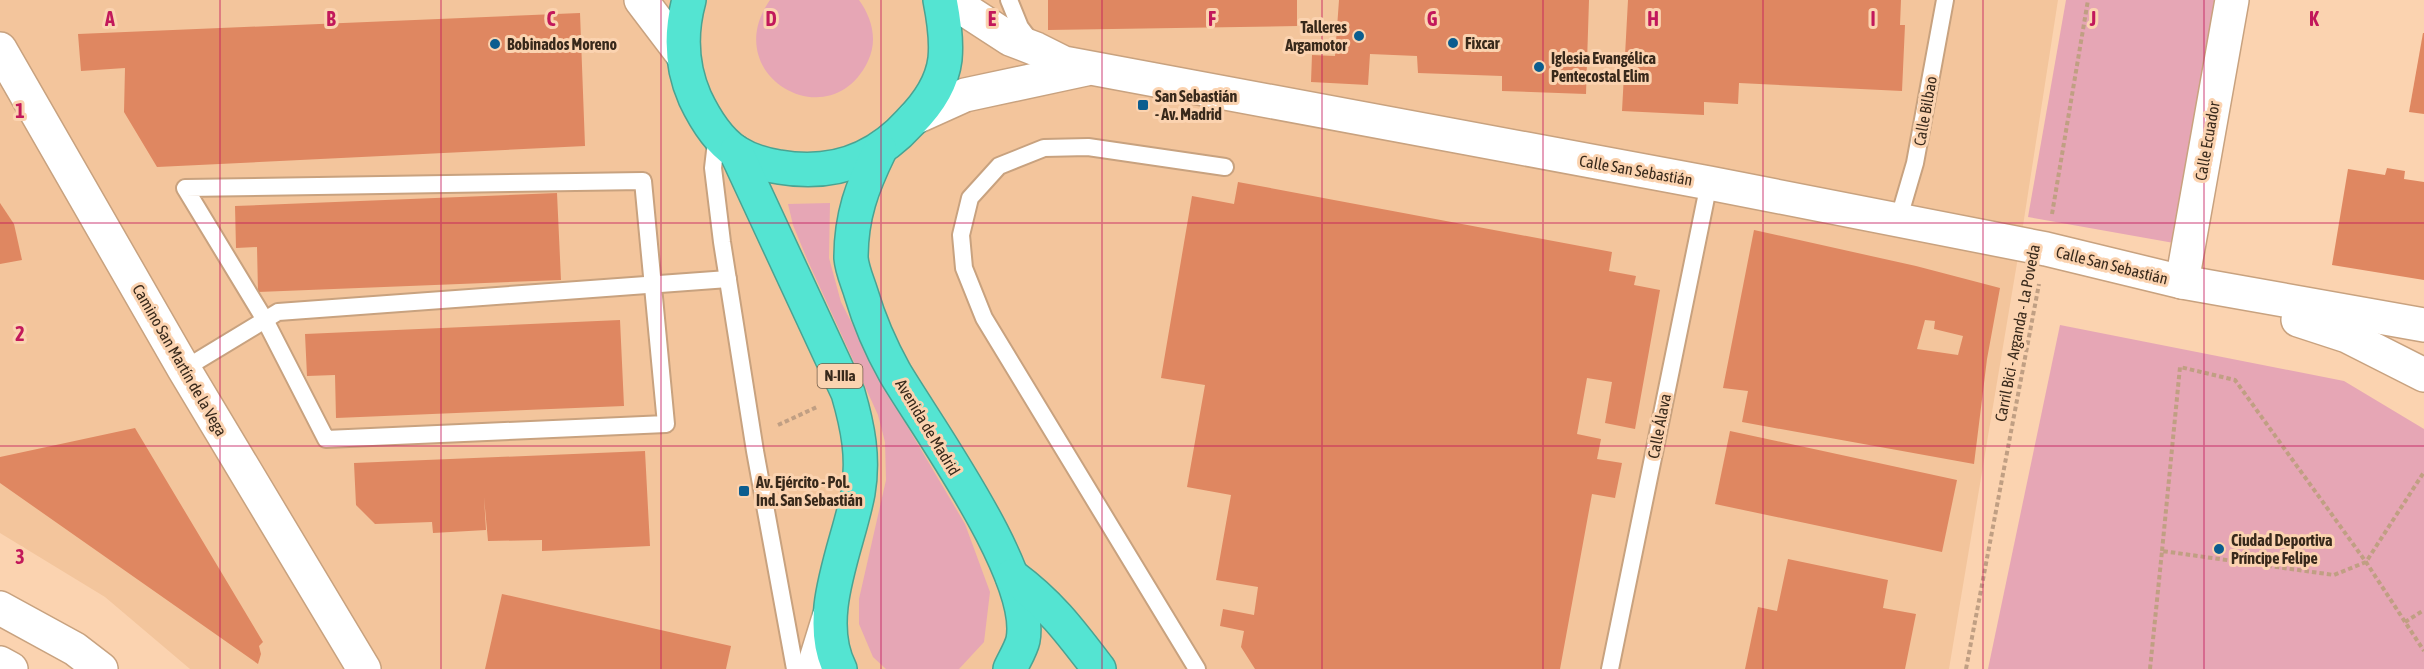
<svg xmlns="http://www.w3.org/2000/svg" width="2424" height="669" font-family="'Asap Condensed',sans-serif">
  <rect width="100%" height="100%" fill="#fbd3b0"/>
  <!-- built -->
  <path fill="#f3c59c" d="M0 0H2058L2020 245 1949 669H190L105 597 0 533Z"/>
  <!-- green -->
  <g fill="#e6a6b5">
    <path d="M770 0H859C872 18 878 40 868 61 831 140 717 76 770 0Z"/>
    <path d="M2066 0H2217L2174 243 2028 217Z"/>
    <path d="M830 203 829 258 841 302 887 392 965 524 990 592 984 642 959 669H886L873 657 859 624V599L886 480 885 442 878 415 807 259 793 225 788 204Z"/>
    <path d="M2060 325 2344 381 2424 429V669H1988Z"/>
  </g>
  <!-- building -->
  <g fill="#df8761" fill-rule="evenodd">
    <path d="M1048 0H1297V26L1048 30Z"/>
    <path d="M1339 0H1589L1586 94 1502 91V76L1418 73 1417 56 1370 54 1368 85 1311 82 1312 55 1335 56Z"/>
    <path d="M1628 0H1901L1900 25H1905L1902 91 1739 83 1738 104 1704 102V115L1622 111Z"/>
    <path d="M580 13 585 146 157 167 124 112 125 68 81 71 78 34Z"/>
    <path d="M2423 33H2424V114L2409 112Z"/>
    <path d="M2387 168 2405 171 2404 179 2424 182V280L2332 265 2348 169 2385 175Z"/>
    <path d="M1238 182 1612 252 1609 271 1636 276 1634 285 1660 290 1635 429 1605 423 1612 382 1587 378 1577 434 1601 439 1597 459 1622 463 1615 498 1592 494 1560 669H1255L1241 647 1244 631 1220 626 1223 609 1254 615 1258 587 1216 580 1231 495 1187 487 1205 385 1161 378 1192 196 1234 204Z"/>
    <path d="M557 193 561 280 258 292 257 247 236 248 235 206Z"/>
    <path d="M0 203 14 224 22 260 0 264Z"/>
    <path d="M1754 230 1916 266 2000 288 1987 359 1974 464 1742 422 1748 391 1723 388ZM1925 320 1935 321 1934 329 1963 336 1958 355 1917 349Z"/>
    <path d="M620 320 624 406 336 418 335 375 307 376 305 334Z"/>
    <path d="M135 428 263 642 259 646 261 654 258 664 0 483V457Z"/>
    <path d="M1730 431 1957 480 1942 552 1715 504Z"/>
    <path d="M645 451 650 546 542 551V540L488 541 484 497 486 530 433 533 432 522 375 524 356 505 354 463Z"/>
    <path d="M1788 559 1888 580 1883 608 1916 614 1905 669H1745L1758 607 1777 611Z"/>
    <path d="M502 594 731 646 726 669H485Z"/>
  </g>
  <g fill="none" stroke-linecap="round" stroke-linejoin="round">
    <defs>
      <g id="lane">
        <path d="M1009 0 1020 27 1032 43"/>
        <path d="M717 134 713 168 722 242 755 451 795 669"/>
        <path d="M643 181 666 424 326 439 265 320 185 188Z"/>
        <path d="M1898 221 1915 163 1945 0"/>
        <path d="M184 369 278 312 728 279"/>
        <path d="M1197 669 984 318 964 268 961 235 970 198 999 166 1044 148 1088 147 1225 167"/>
        <path d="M1610 669 1709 183"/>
      </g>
      <g id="street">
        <path d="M641 0 682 54"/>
        <path d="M950 0 1010 39 1036 49 1064 63 1709 183 2046 249 2182 282 2424 325"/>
        <path d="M0 49 184 369 364 669"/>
        <path d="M914 118 965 95 1086 69"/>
        <path d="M2182 282 2232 0"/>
        <path d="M2298 320 2347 336 2424 375"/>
      </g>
      <g id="secondary">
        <path d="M0 608 75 649 101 669"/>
        <path d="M0 663 11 669"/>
        <path d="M813 669 829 617"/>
      </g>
      <g id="highway">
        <path d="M689 0C680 33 681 66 695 98 704 117 718 140 736 152 749 160 765 165 779 167 831 176 875 161 910 122 927 105 942 84 945 59 947 39 944 20 940 0"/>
        <path d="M880 150C862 187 851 216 851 258 852 270 858 283 861 293 869 320 881 348 895 373 929 430 1035 576 1023 640 1021 649 1014 660 1010 669"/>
        <path d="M736 152 848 393C858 427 864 458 858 493 848 547 813 617 840 669"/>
        <path d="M1012 576C1051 605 1070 631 1099 669"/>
      </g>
    </defs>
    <!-- lane casing -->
    <use href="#lane" stroke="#c8a27f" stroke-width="20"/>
    <!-- street casing -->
    <use href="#street" stroke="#c8a27f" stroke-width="36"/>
    <!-- secondary casing -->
    <use href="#secondary" stroke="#c8a27f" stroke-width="36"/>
    <!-- highway casing -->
    <use href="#highway" stroke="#4aa392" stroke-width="36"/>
    <!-- path -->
    <g stroke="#c09f83" stroke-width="4" stroke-dasharray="4.5 3" stroke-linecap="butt">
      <path d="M2052 214 2088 0"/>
      <path d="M778 425 817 407"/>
      <path d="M2162 551 2180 367 2235 380 2366 562 2424 651"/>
      <path d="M2405 622 2424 610"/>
      <path d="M1966 669 2039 284"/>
      <path d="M2150 669 2162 551 2334 575 2366 562 2424 472"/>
    </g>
    <!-- lane -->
    <use href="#lane" stroke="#fff" stroke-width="16"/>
    <!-- street -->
    <use href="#street" stroke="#fff" stroke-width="33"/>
    <!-- secondary -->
    <use href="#secondary" stroke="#fff" stroke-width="33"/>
    <!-- highway -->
    <use href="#highway" stroke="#54e4d2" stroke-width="33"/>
  </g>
  <!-- grid -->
  <path fill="none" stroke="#c2185b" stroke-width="1.5" stroke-opacity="0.55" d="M220 0V669M441 0V669M661 0V669M881 0V669M1102 0V669M1322 0V669M1543 0V669M1763 0V669M1983 0V669M2204 0V669M0 223H2424M0 446H2424"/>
  <!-- markers -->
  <g fill="#0b5d8f" stroke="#fbd3b0" stroke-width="2">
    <circle cx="1359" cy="36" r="6"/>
    <circle cx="1453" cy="43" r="6"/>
    <circle cx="495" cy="44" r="6"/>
    <circle cx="1539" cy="67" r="6"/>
    <rect x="1137" y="99" width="12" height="12" rx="3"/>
    <rect x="738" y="485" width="12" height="12" rx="3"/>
    <circle cx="2219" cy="549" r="6"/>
  </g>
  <g text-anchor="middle" stroke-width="6" stroke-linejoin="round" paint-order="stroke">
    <!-- shield labels -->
    <rect fill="#fbd3b0" stroke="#725c48" stroke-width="1.5" x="817.5" y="364" width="45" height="24" rx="4.5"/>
    <g font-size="15" font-weight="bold" fill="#38291b">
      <text x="840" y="381">N-IIIa</text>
    </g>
    <!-- poi labels -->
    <g font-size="16" font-weight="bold" fill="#38291b" stroke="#fbd3b0" text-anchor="start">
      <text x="1347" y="33" text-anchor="end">Talleres<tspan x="1347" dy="18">Argamotor</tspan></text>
      <text x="1465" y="49">Fixcar</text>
      <text x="507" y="50">Bobinados Moreno</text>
      <text x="1551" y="64">Iglesia Evangélica<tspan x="1551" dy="18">Pentecostal Elim</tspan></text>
      <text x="1155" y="102">San Sebastián<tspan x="1155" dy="18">- Av. Madrid</tspan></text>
      <text x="756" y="488">Av. Ejército - Pol.<tspan x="756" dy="18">Ind. San Sebastián</tspan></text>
      <text x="2231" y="546">Ciudad Deportiva<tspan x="2231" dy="18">Príncipe Felipe</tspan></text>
    </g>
    <!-- street labels -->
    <g font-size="16" fill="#38291b" stroke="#fbd3b0">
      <text transform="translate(1925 111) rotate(-80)" y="6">Calle Bilbao</text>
      <text transform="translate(2207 141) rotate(-80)" y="6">Calle Ecuador</text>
      <text transform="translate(1636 170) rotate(10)" y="6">Calle San Sebastián</text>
      <text transform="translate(2112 265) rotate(14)" y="6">Calle San Sebastián</text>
      <text transform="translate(2017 333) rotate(-79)" y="6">Carril Bici - Arganda - La Poveda</text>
      <text transform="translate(180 360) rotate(60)" y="6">Camino San Martín de la Vega</text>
      <text transform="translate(1659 426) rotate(-79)" y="6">Calle Álava</text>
      <text transform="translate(928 427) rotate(59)" y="6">Avenida de Madrid</text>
    </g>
  </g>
  <g font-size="20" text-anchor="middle" font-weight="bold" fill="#c2185b" stroke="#fbd3b0" stroke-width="6" stroke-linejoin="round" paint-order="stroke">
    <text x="110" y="26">A</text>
    <text x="331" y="26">B</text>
    <text x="551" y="26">C</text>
    <text x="771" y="26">D</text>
    <text x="992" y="26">E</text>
    <text x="1212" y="26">F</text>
    <text x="1432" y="26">G</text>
    <text x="1653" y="26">H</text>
    <text x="1873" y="26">I</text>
    <text x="2093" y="26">J</text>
    <text x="2314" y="26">K</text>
    <text x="20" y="118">1</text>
    <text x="20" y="341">2</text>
    <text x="20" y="564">3</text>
  </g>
</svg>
